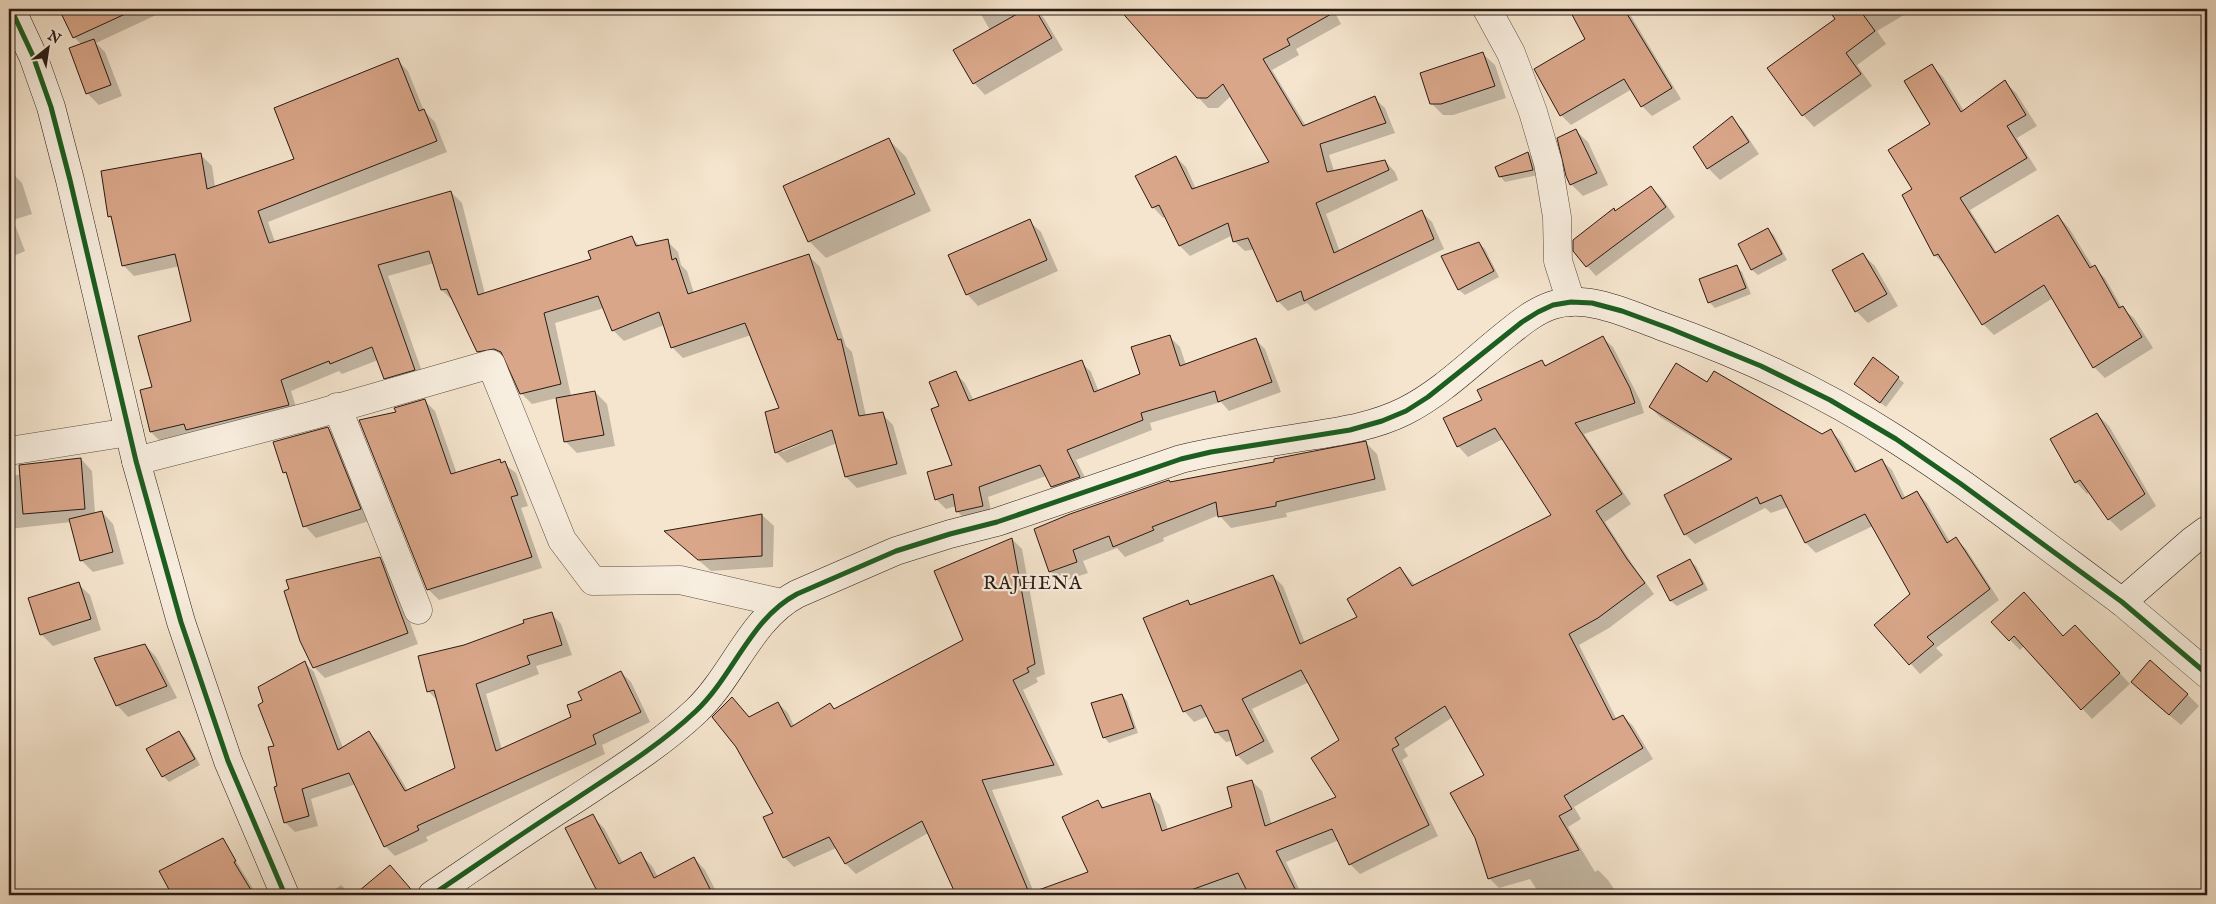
<svg xmlns="http://www.w3.org/2000/svg" width="2216" height="904" font-family="'IM FELL English',serif">
  <rect width="100%" height="100%" fill="#f5e5ce"/>
  <filter id="stains"><feTurbulence type="fractalNoise" baseFrequency=".004" numOctaves="4"/><feColorMatrix values="0 0 0 0 .2 0 0 0 0 .09 0 0 0 0 .02 0 0 0 .5 -.17"/></filter>
  <radialGradient id="worn" r=".72"><stop offset=".6" stop-color="#630" stop-opacity="0"/><stop offset="1" stop-color="#630" stop-opacity=".3"/></radialGradient>
  <!-- shadow -->
  <g fill="#0003" fill-rule="evenodd">
    <path d="M61 9H169L96 43 105 52 122 96 99 105 87 93 82 45 75 38Z"/>
    <path d="M978 9H1035L1044 18 1063 50 985 95 974 83 990 30Z"/>
    <path d="M1135 9H1333L1341 24 1296 49 1299 55 1272 70 1306 126 1374 98 1385 108 1395 133 1329 155 1334 171 1385 161 1395 172 1398 180 1326 214 1340 252 1422 212 1432 222 1444 249 1315 311 1307 303 1288 311 1278 301 1255 249 1245 251 1234 241 1233 235 1190 256 1180 246 1166 216 1163 218 1153 207 1176 157 1186 167 1196 189 1271 162 1231 96 1218 108H1208L1198 97Z"/>
    <path d="M1513 9H1523L1516 12Z"/>
    <path d="M1570 9H1633L1628 11 1681 99 1652 116 1642 106 1632 89 1571 125 1561 115 1586 40Z"/>
    <path d="M1829 9H1914L1877 31 1886 44 1857 65 1872 86 1814 127 1803 115 1837 20Z"/>
    <path d="M1483 54 1495 65 1506 98 1453 115H1443L1431 103Z"/>
    <path d="M397 60 408 71 424 111 435 122 447 152 268 222 275 242 451 192 462 203 485 294 593 260 632 238 640 246 667 241 678 252 681 265 687 271 694 293 809 256 820 267 846 346 852 352 866 416 882 414 893 425 907 474 857 488 846 477 837 443 787 463 776 452 781 409 751 335 683 358 672 347 664 325 624 341 613 330 604 308 555 323 571 396 595 392 607 404 615 446 577 453 566 442 557 398 532 404 521 393 506 359 489 362 478 351 453 301 442 290 434 263 388 276 425 380 396 389 385 378 378 360 342 374 339 371 291 391 299 416 162 443 151 432 154 387 193 322 180 266 134 276 123 265 113 221 109 216 201 155 212 166 215 187 295 160ZM837 426 838 428 782 452V449Z"/>
    <path d="M1932 66 1943 77 1964 111 2005 82 2016 93 2037 126 2017 138 2037 170 1970 210 1997 253 2058 216 2069 228 2093 267 2105 278 2122 308 2134 318 2153 348 2105 378 2094 367 2053 298 1994 335 1983 324 1946 267 1935 255 1913 190 1932 125Z"/>
    <path d="M1732 118 1743 130 1759 154 1720 180 1708 168Z"/>
    <path d="M1576 131 1588 142 1608 185 1583 196 1571 184 1567 176Z"/>
    <path d="M889 140 906 157 931 211 826 258 809 241Z"/>
    <path d="M1528 153 1534 159 1538 175 1505 182 1500 176Z"/>
    <path d="M9 161 15 176 22 183 32 214 13 220 25 251 9 258Z"/>
    <path d="M1651 187 1661 197 1675 217 1596 276 1587 266 1616 212Z"/>
    <path d="M1029 221 1041 232 1058 271 978 306 967 294Z"/>
    <path d="M1768 229 1774 235 1787 260 1758 275 1752 270 1740 244Z"/>
    <path d="M1479 243 1485 249 1499 277 1465 295 1459 290 1442 257Z"/>
    <path d="M1863 255 1875 266 1898 306 1868 323 1856 311 1834 271Z"/>
    <path d="M1736 266 1742 272 1751 294 1715 308 1709 302Z"/>
    <path d="M1170 337 1180 347 1186 365 1255 339 1265 349 1281 392 1229 411 1221 402 1150 423 1152 430 1076 460 1090 487 1062 496 1052 486 1046 476 988 497 992 516 967 521 957 511 956 506 946 509 936 499 954 466 941 407 955 373 965 383 974 401 1081 362 1091 372 1099 392 1141 375Z"/>
    <path d="M1602 337 1613 347 1640 400 1644 413 1584 434 1631 504 1605 522 1637 571 1654 594 1609 628 1579 645 1617 720 1623 716 1633 726 1653 759 1574 807 1581 819 1568 827 1595 872 1598 870 1608 880 1618 895H1540L1530 879 1499 888 1489 878 1486 776 1453 717 1404 749 1408 756 1402 760 1438 836 1360 874 1350 864 1339 840 1286 862 1302 895H1088L1081 876 1090 873 1098 802 1105 809 1150 795 1160 805 1168 830 1234 807 1252 781 1262 791 1272 825 1338 798 1341 740 1309 682 1252 709 1274 752 1247 765 1237 755 1232 741 1226 742 1216 732 1208 716 1194 722 1184 711 1188 601 1192 606 1273 576 1283 586 1305 643 1359 617 1400 568 1415 585 1553 516 1503 439 1468 457 1458 446 1484 400 1542 361 1546 366Z"/>
    <path d="M1898 378 1904 383 1886 407 1855 384Z"/>
    <path d="M1708 384 1822 436 1831 431 1841 441 1858 472 1881 460 1892 470 1906 499 1917 492 1927 503 1950 542 1956 539 1966 549 1999 600 1936 648 1943 655 1920 674 1876 625 1911 594 1873 526 1816 553 1806 543 1788 507 1771 513 1765 508 1695 544 1685 534 1731 461 1660 417 1650 407Z"/>
    <path d="M425 401 435 411 457 474 499 460 516 473 528 506 521 508 542 568 439 600 428 589 397 413Z"/>
    <path d="M2097 414 2109 426 2156 506 2121 531 2109 519 2090 492 2087 494 2076 482Z"/>
    <path d="M328 428 340 440 372 520 316 538 305 526 289 476 284 472Z"/>
    <path d="M1366 443 1377 454 1386 490 1286 513 1287 517 1231 528 1219 515 1163 538 1164 541 1125 557 1117 548 1083 561 1088 573 1061 582 1050 571 1036 529 1171 483 1276 463Z"/>
    <path d="M81 459 92 471 95 514 102 512 113 524 124 564 93 572 81 560 71 522 9 529V477Z"/>
    <path d="M762 515 774 526 773 567 711 571 666 532Z"/>
    <path d="M1012 539 1022 549 1045 674 1036 678 1038 682 1023 690 1063 775 992 790 1035 895H957L928 833 856 874 846 864 836 848 794 867 784 857 774 813 732 698 750 718 778 703 788 713 794 726 830 704 835 710 965 640Z"/>
    <path d="M380 558 390 569 418 644 325 678 314 667Z"/>
    <path d="M1690 561 1696 566 1708 590 1677 606 1671 601 1659 577Z"/>
    <path d="M78 584 90 595 101 630 53 646 41 634Z"/>
    <path d="M551 613 561 624 572 655 536 666 539 674 486 694 502 750 572 717 583 700 621 672 631 682 650 722 602 745 605 754 426 837 428 841 395 856 385 846 356 784 311 799 318 826 295 832 285 822 278 787 276 747 265 703 304 662 314 672 343 748 369 733 379 743 408 791 457 768 438 701 428 691 464 647Z"/>
    <path d="M1993 623 2064 637 2085 636 2130 684 2092 719 2024 646 2020 650Z"/>
    <path d="M145 645 156 657 177 698 128 717 117 705Z"/>
    <path d="M2144 694H2187L2199 706 2181 725Z"/>
    <path d="M1122 695 1127 701 1138 733 1109 743 1104 737Z"/>
    <path d="M179 732 185 738 200 765 169 782 163 776 148 750Z"/>
    <path d="M592 816 604 828 623 863 640 854 652 866 658 877 694 858 705 870 718 895H600L567 829Z"/>
    <path d="M231 853 257 895H174L172 893Z"/>
    <path d="M390 866 416 895H356Z"/>
    <path d="M341 885 351 895H327Z"/>
  </g>
  <!-- building -->
  <g fill="#d9a689" stroke="#291a14">
    <path d="M59 9H136L73 38Z"/>
    <path d="M1026 9H1035L1052 38 973 84 953 50Z"/>
    <path d="M1119 9H1340L1287 39 1290 45 1263 59 1303 126 1375 96 1386 123 1320 144 1327 172 1385 160 1389 170 1316 203 1334 253 1422 210 1434 239 1304 301 1301 291 1277 302 1248 238 1233 242 1228 223 1179 246 1159 205 1152 208 1135 176 1176 156 1192 189 1269 162 1223 84 1207 98H1197Z"/>
    <path d="M1569 9H1624L1672 88 1641 107 1624 79 1560 116 1534 69 1585 39Z"/>
    <path d="M1828 9H1859L1875 31 1846 53 1861 74 1802 116 1767 68 1835 19Z"/>
    <path d="M94 39 111 85 86 94 69 48Z"/>
    <path d="M1483 52 1495 86 1441 104H1430L1420 73Z"/>
    <path d="M398 58 419 111 424 109 437 141 258 211 269 243 451 191 478 295 591 259 588 251 632 236 636 246 668 239 672 260 676 258 688 294 809 254 838 340 841 339 859 416 883 412 897 464 845 477 832 430 775 453 765 412 779 408 745 323 671 348 659 312 612 331 598 296 544 313 561 384 520 394 501 352 494 349 477 352 447 289 441 290 429 251 378 265 415 370 384 379 372 347 330 364 329 361 281 380 289 405 186 430 184 424 150 432 140 390 152 387 138 336 191 321 175 254 122 266 111 216 108 217 101 171 201 153 207 189 294 159 274 108Z"/>
    <path d="M1932 64 1961 112 2005 80 2026 115 2007 126 2027 158 1960 198 1995 253 2058 215 2090 268 2095 265 2119 308 2123 306 2142 337 2093 368 2044 285 1982 325 1938 254 1934 256 1902 195 1912 189 1888 150 1930 124 1904 81Z"/>
    <path d="M1732 116 1749 142 1707 169 1693 147Z"/>
    <path d="M1576 129 1597 173 1570 185 1566 176 1557 138Z"/>
    <path d="M889 138 915 194 808 242 783 186Z"/>
    <path d="M1528 152 1533 170 1499 177 1495 167Z"/>
    <path d="M1651 186 1666 207 1586 267 1573 251V240L1614 208 1615 211Z"/>
    <path d="M1030 219 1047 260 966 295 948 255Z"/>
    <path d="M1768 228 1782 254 1751 270 1738 244Z"/>
    <path d="M1479 242 1494 271 1458 290 1441 256Z"/>
    <path d="M1863 253 1887 294 1855 312 1832 270Z"/>
    <path d="M1737 265 1746 288 1708 303 1699 279Z"/>
    <path d="M1170 335 1180 366 1256 338 1272 382 1218 402 1215 391 1141 413 1143 420 1067 450 1080 477 1051 487 1040 465 979 487 983 506 956 512 953 494 935 500 927 472 952 465 931 409 939 406 929 382 956 371 969 401 1082 360 1094 392 1140 374 1131 347Z"/>
    <path d="M1603 336 1630 388 1635 403 1575 423 1622 494 1596 511 1627 559 1645 583 1598 618 1569 634 1613 720 1623 715 1643 748 1564 796 1572 809 1559 816 1579 850 1488 879 1475 838 1450 793 1484 775 1445 706 1395 738 1399 745 1392 749 1429 825 1349 865 1332 829 1276 851 1298 895H1249L1238 873 1191 890 1194 895H1034L1033 892 1088 872 1062 817 1098 800 1102 808 1150 793 1162 831 1232 807 1227 787 1252 780 1265 826 1336 797 1311 758 1339 740 1301 670 1242 699 1264 741 1236 756 1228 730 1215 733 1201 705 1183 712 1143 618 1188 600 1190 605 1273 575 1300 644 1357 617 1347 599 1400 567 1412 586 1551 515 1495 428 1457 447 1443 418 1482 400 1477 390 1542 360 1545 366Z"/>
    <path d="M1873 357 1899 377 1880 403 1854 384Z"/>
    <path d="M1676 363 1707 382 1714 371 1822 434 1831 429 1855 472 1882 459 1902 499 1917 491 1947 543 1956 537 1990 589 1927 637 1934 644 1909 665 1874 625 1910 594 1865 514 1805 543 1781 495 1760 504 1757 497 1684 535 1664 495 1732 459 1649 407Z"/>
    <path d="M595 391 604 435 564 442 556 398Z"/>
    <path d="M425 399 451 474 500 459 501 463 505 461 518 495 511 497 532 557 427 590 359 420 396 412 394 408Z"/>
    <path d="M2097 413 2145 494 2108 520 2080 480 2075 483 2050 439Z"/>
    <path d="M328 427 361 509 303 527 286 472 283 473 273 442Z"/>
    <path d="M1366 441 1375 479 1276 502V506L1218 517 1216 502 1152 527 1154 530 1113 547 1109 536 1073 550 1077 562 1049 572 1034 529 1070 514 1169 480 1170 482 1274 462V459L1299 454Z"/>
    <path d="M81 458 85 509 23 514 19 465Z"/>
    <path d="M102 511 113 552 80 561 69 519Z"/>
    <path d="M762 514V556L698 560 664 531Z"/>
    <path d="M1012 538 1035 664 1027 668 1029 672 1013 680 1054 765 982 780 1030 895H956L922 821 845 864 829 837 783 858 763 817 773 813 736 747 712 717 732 697 749 717 778 702 791 727 830 703 834 709 963 640 934 571Z"/>
    <path d="M380 557 408 633 313 668 300 641 284 591 289 589 286 580Z"/>
    <path d="M1690 559 1703 584 1670 601 1657 576Z"/>
    <path d="M79 582 91 619 40 635 28 598Z"/>
    <path d="M2024 592 2063 636 2075 625 2120 673 2081 710 2014 636 2009 641 1991 622Z"/>
    <path d="M552 612 562 645 527 656 530 664 476 684 496 751 571 717 567 705 582 700 578 692 621 671 641 712 593 735 596 744 417 826 419 830 384 847 349 773 302 789 309 816 284 823 274 787 277 786 268 747 274 746 258 705 263 702 258 687 305 661 338 750 369 731 405 791 455 768 434 690 427 692 418 656 464 645 524 623 523 620Z"/>
    <path d="M145 644 167 686 116 706 94 658Z"/>
    <path d="M2150 660 2188 694 2169 715 2131 682Z"/>
    <path d="M1122 694 1134 728 1103 738 1091 703Z"/>
    <path d="M179 731 195 759 162 777 146 749Z"/>
    <path d="M593 814 619 864 641 852 654 878 694 857 713 895H599L565 828Z"/>
    <path d="M223 838 236 861 234 862 254 895H172L159 871Z"/>
    <path d="M390 865 416 895H354Z"/>
  </g>
  <g fill="none" stroke-linecap="round" stroke-linejoin="round">
    <defs>
      <g id="street">
        <path d="M1487 9 1511 53 1533 112 1548 163 1557 217 1558 261 1571 302"/>
        <path d="M337 407 418 610"/>
        <path d="M9 451 129 432"/>
        <path d="M136 461 310 416 491 364 562 540 593 581 680 580 781 603"/>
        <path d="M2122 602 2207 674"/>
      </g>
      <g id="secondary">
        <path d="M11 9 33 56 51 107 70 180 136 461 181 622 228 761 285 895"/>
        <path d="M432 895C478 864 524 832 571 802 613 774 659 746 696 711 734 675 750 619 797 594L896 551 950 534 997 522 1181 459C1219 450 1258 444 1297 438 1334 432 1371 428 1405 411 1441 393 1472 362 1503 337 1518 325 1534 311 1553 305 1588 294 1628 314 1661 326 1743 355 1823 392 1897 440 1975 490 2048 547 2122 602L2192 541 2207 530"/>
      </g>
    </defs>
    <!-- street casing -->
    <use href="#street" stroke="#5c4d42" stroke-width="29"/>
    <!-- secondary casing -->
    <use href="#secondary" stroke="#291a14" stroke-width="29"/>
    <!-- street -->
    <use href="#street" stroke="#f8eedf" stroke-width="28"/>
    <!-- secondary -->
    <use href="#secondary" stroke="#f8eedf" stroke-width="28"/>
    <defs>
      <g id="cycleway">
        <path d="M11 9 33 56 51 107 70 180 136 461 181 622 228 761 285 895"/>
        <path d="M432 895C478 864 524 832 571 802 613 774 659 746 696 711 734 675 750 619 797 594L896 551 950 534 997 522 1181 459 1211 452 1350 430 1382 421 1406 411 1428 397 1522 322 1538 312 1553 305 1571 302 1592 303 1622 311 1671 329 1761 366 1830 400 1896 439 1961 484 2122 602 2207 674"/>
      </g>
    </defs>
    <!-- cycleway casing -->
    <use href="#cycleway" stroke="#f8eedf" stroke-width="8"/>
    <!-- cycleway -->
    <use href="#cycleway" stroke="#1b5e20" stroke-width="5"/>
  </g>
  <g text-anchor="middle" stroke-width="4.5" stroke-linejoin="round" paint-order="stroke">
    <!-- neighbourhood labels -->
    <g font-size="19" letter-spacing="1" fill="#291a14" stroke="#f8eedf">
      <text x="1033" y="589">RAJHENA</text>
    </g>
  </g>
  <!-- margin -->
  <rect width="2216" height="904" fill="none" stroke="#f5e5ce" stroke-width="30"/>
  <rect x="10" y="10" width="2196" height="884" fill="none" stroke="#291a14" stroke-width="2.5"/>
  <rect x="15" y="15" width="2186" height="874" fill="none" stroke="#291a14"/>
  <!-- north arrow -->
  <g transform="translate(48 48) rotate(30)" stroke="#f8eedf" stroke-width="4" paint-order="stroke">
  <path d="M0-4L9 19L0 12L-9 19Z" fill="#291a14"/>
  <text y="-8" font-size="14" font-weight="bold" text-anchor="middle" fill="#291a14">N</text>
  </g>
  <rect width="100%" height="100%" filter="url(#stains)"/>
  <rect width="100%" height="100%" fill="url(#worn)"/>
</svg>
